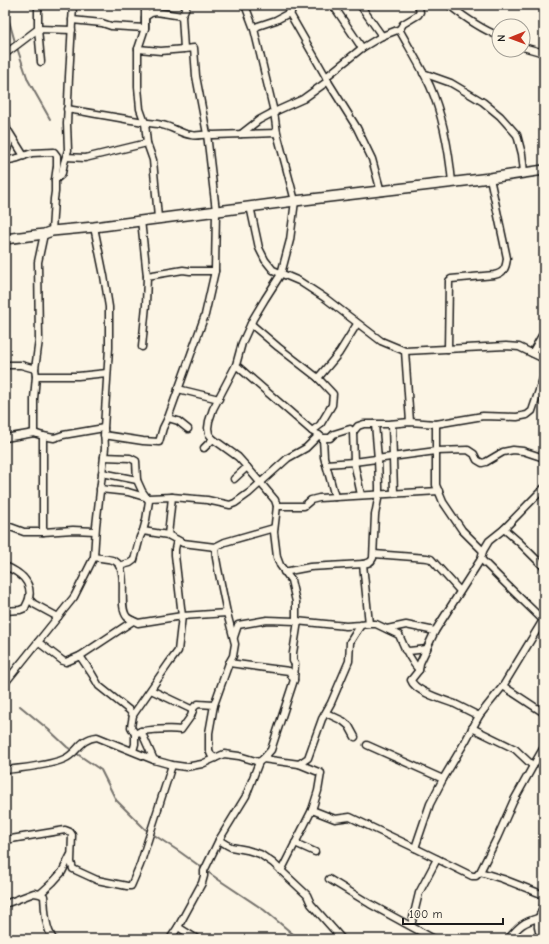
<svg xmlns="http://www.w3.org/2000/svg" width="549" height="944" font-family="'Comic Neue',sans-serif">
  <rect width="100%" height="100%" fill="#fcf5e5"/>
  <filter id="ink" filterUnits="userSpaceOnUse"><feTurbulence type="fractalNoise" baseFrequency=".025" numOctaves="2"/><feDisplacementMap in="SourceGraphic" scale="8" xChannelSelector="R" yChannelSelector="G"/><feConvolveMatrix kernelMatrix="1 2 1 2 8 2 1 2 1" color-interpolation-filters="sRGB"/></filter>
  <g filter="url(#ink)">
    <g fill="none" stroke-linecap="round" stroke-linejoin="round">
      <!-- stream -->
      <g stroke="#75726c" stroke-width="2">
        <path d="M5 7 15 42 28 80 50 119"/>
        <path d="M20 706 49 730 67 747 101 770 116 800 145 829 180 852 219 880 264 910 299 939"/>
      </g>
      <defs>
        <g id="street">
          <path d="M38 5V29L41 62"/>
          <path d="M145 5V28L138 49V87L140 109 145 123 147 143 153 160 158 218"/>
          <path d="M245 5 254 29 274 112 277 133 295 201 290 240 281 274 265 299 253 319 242 343 236 365 213 409 209 421 208 428 209 434 213 439 238 457 247 467 275 500 277 506 274 532 277 557 280 565 291 580 296 602V621"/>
          <path d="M291 5 289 7 291 12 290 14 326 77 327 80 357 128 372 159 381 192"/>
          <path d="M333 5 362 48"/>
          <path d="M360 5 382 36"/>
          <path d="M449 5C464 17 481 29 499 36"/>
          <path d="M72 20 102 23 111 26 145 28V17L151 13 156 12 182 16"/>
          <path d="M254 29 258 26 276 20 291 12"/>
          <path d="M400 29V31C410 49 421 67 430 86 443 116 449 150 452 182"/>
          <path d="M523 47 544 53"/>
          <path d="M184 49 182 16 187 5"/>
          <path d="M5 54 38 29 72 30"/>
          <path d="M423 73 451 83 483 102 500 116 517 135 522 154 524 172"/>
          <path d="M326 77 362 48 382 36 400 29 403 24 418 15 420 12 418 5"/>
          <path d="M67 109C93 113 118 118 144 122 150 124 156 123 162 125 173 127 181 134 191 135 198 137 204 133 213 135L277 133"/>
          <path d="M5 115 9 144 5 156"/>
          <path d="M9 132 24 156"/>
          <path d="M241 134 259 120 274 112 303 99 328 81"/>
          <path d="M66 157 85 158 147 143"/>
          <path d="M5 161 18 158 32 153 54 152 57 156V166L55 180V192L54 199 52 231"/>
          <path d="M55 180 61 175 62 173 64 163 68 150 67 124 69 77 73 5"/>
          <path d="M250 206 259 248 265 260 273 270 299 281 325 298 381 341 405 351 506 346 519 347 544 359"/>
          <path d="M141 220 147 276 146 305 142 347"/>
          <path d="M147 276 183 270 190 271H215"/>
          <path d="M251 324 278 347 318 378 333 394 332 405 320 425 312 431"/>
          <path d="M448 349 449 281 451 279 494 275C504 273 506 268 507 258L490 178"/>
          <path d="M405 351 410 422"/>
          <path d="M532 353 544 332"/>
          <path d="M5 365H21L35 369"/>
          <path d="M236 365 312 431 323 438H330L334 434 350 429 353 432 358 426 364 424H389L410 422 436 424 483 416 517 417 527 415 532 411 544 376"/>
          <path d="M36 376H78L107 373"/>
          <path d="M318 378 339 353 357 324"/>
          <path d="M178 389 219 399"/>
          <path d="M168 418 178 421 188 429"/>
          <path d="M392 424 394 493"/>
          <path d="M436 424V485L443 502 462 530 483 551"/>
          <path d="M353 432 354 462 361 495"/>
          <path d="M34 433V399L36 376 35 369 39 340 38 262 44 234"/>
          <path d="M104 435 143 441 159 442 163 428 168 418 205 315 215 271 216 211 207 134 196 76 194 48 184 49 161 51 138 49"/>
          <path d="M5 438 34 433 43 436 54 438 63 435 104 428"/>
          <path d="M323 438 324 457 335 497"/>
          <path d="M204 448 213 439"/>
          <path d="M104 457 130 458 136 461 137 480 142 491 149 501 146 520 143 531 140 537 134 560 130 563 119 566"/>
          <path d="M326 464 354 462 436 451 468 450 474 454 477 460 482 463 486 462 503 452 513 450 523 451 544 458"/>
          <path d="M102 473 137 480"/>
          <path d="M234 479 247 467"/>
          <path d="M100 489 128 492 148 498 172 497 207 500 230 505 235 503 249 493 288 458 306 448 319 435"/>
          <path d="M277 506H304L311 500 319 498 439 491"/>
          <path d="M5 525 24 532H43L73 530 95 531"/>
          <path d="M504 529 520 543 544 567"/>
          <path d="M143 531 168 535 183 543 215 547 225 542 274 528"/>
          <path d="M43 532V436"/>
          <path d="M168 535 172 497"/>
          <path d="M374 554 427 558 431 559 460 591"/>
          <path d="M94 557C98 558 112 559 115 561 130 570 117 606 127 617 130 620 135 621 138 623L182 616 227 613"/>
          <path d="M481 559 511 589 544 621"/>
          <path d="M5 566C19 572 33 581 29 599 28 602 26 605 25 608L20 610 5 611"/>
          <path d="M284 572 310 567 363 564"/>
          <path d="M29 599 34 604 58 617"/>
          <path d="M369 624 363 564C368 563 371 563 373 558L375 515 379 494V486L378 459 375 424"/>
          <path d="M387 629 406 625 435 631"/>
          <path d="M234 637 238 625 267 620 296 621 346 626 361 625 369 624H376L399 635C404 647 410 660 419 670"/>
          <path d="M38 642 63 661 66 662 80 656 133 621"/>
          <path d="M405 650 409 651 427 649"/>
          <path d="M80 656 92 674 99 686 129 710 133 715"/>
          <path d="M229 663 289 671 294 680"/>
          <path d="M5 683 74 597 94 557 96 526 105 448 104 428 109 348V307L104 276 94 227"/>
          <path d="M503 686 544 713"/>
          <path d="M151 690 193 710"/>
          <path d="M326 713 343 721 349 726 355 737"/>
          <path d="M479 716C471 712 463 708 455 704 444 700 415 692 411 680L419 670 420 663 435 631 481 559 483 551 489 541 504 529 544 488"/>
          <path d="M472 728 515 749 533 766"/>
          <path d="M141 731C154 730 168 728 181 730L191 716 194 707 198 704 214 705"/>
          <path d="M367 745 443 779"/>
          <path d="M133 751 135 744V734"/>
          <path d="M215 758 211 755 209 750V733L214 705 229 663 233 656 235 644 227 613 218 569 216 558 215 547"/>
          <path d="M263 759 271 750 294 680 295 664 293 661V653L298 621"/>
          <path d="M154 760 141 731 135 734 131 727 133 715 169 663 178 651 182 616 175 555V549L177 540"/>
          <path d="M299 764 308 758 322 719 331 703 349 661 350 642 355 634 361 625"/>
          <path d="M5 770C22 768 48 766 64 759 78 753 79 739 97 737L154 760 172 765 186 767 202 764 224 754 239 756 259 762 263 759 299 764 321 773 318 791 312 810 281 871"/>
          <path d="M312 810 335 819 350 817 415 848 472 876H476L480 872 503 879 544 895"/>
          <path d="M5 840 65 830 70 832 72 835 71 862 73 869 97 880 127 886H131L140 865 172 765"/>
          <path d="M219 840 227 845 231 847 247 850 260 854 273 863 307 895 311 904 342 939"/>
          <path d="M295 843 315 852"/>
          <path d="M415 848 430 804 443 779 465 742 479 716 503 686 543 620"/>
          <path d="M480 872 497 838 513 802 533 766 544 747"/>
          <path d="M329 879 370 904 434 939"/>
          <path d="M40 894 53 882 62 872 70 856"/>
          <path d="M5 904 34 893 40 894 44 896C45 910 45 927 53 939"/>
          <path d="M544 905C539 916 533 929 544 938"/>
          <path d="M411 926 419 893 437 859"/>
          <path d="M178 927 197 939"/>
          <path d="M170 939 178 927 202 883 204 876V871L219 840 246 796 259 762"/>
          <path d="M508 939C519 927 521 923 538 918"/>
        </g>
        <path id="secondary" d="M5 239 44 234 52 231 94 227 295 201 490 178 544 170"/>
      </defs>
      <!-- street casing -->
      <use href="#street" stroke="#1c1c1c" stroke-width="9"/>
      <!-- secondary casing -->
      <use href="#secondary" stroke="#1c1c1c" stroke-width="12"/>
      <!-- street -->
      <use href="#street" stroke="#fcf5e5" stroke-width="6"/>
      <!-- secondary -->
      <use href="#secondary" stroke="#fcf5e5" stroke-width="9"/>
    </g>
  </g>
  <!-- margin -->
  <rect width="549" height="944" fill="none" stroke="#fcf5e5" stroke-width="20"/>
  <rect x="10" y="10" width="529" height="924" fill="none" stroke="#1c1c1c" stroke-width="1.5" filter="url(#ink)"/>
  <!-- north arrow -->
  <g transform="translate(511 38) rotate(269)"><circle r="19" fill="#fcf5e5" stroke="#a29e95"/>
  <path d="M0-3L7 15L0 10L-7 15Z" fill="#c8321e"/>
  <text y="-6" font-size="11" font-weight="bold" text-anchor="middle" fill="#1c1c1c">N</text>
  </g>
  <!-- scale -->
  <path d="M403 918v6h100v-6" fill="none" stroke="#1c1c1c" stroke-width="2"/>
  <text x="409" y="918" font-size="12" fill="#1c1c1c" stroke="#fcf5e5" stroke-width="3" paint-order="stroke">100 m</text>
</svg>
